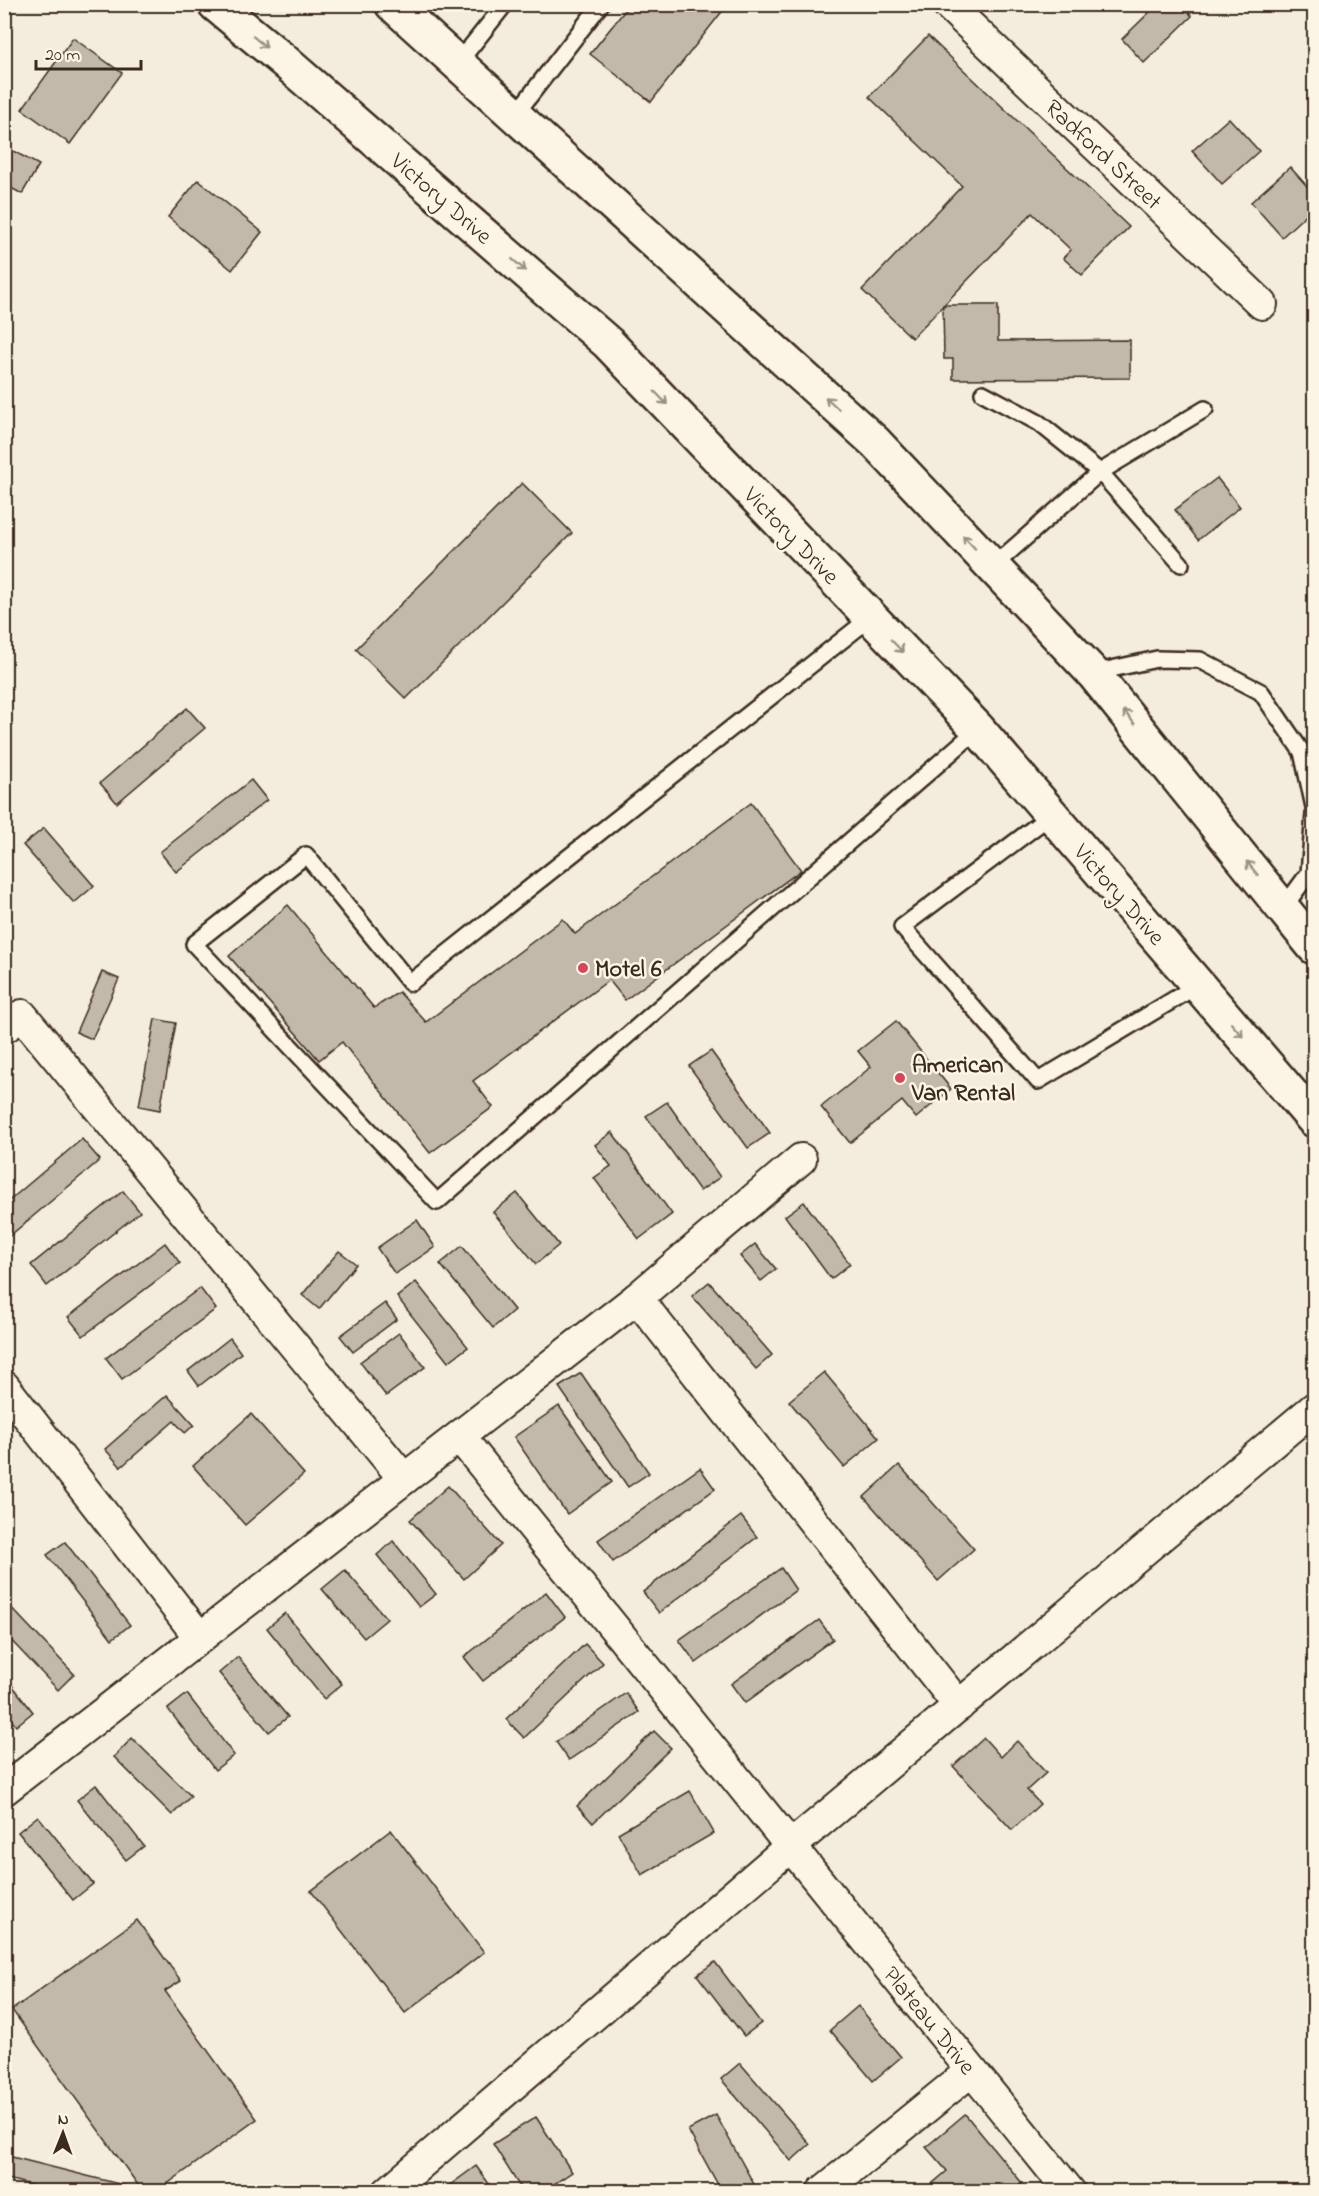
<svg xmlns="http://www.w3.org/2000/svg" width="1319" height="2196" font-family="'Indie Flower',sans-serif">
  <rect width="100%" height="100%" fill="#f4eddd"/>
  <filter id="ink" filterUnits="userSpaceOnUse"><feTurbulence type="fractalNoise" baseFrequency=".0167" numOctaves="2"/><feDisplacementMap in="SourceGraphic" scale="12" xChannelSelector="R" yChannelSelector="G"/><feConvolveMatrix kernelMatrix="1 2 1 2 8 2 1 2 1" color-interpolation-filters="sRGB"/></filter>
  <g filter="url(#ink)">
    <!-- building -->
    <g fill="#c3b9aa" stroke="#3b2a1e" stroke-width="1.5">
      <path d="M630 4H728L651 102 590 54Z"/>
      <path d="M1158 4H1181L1192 16 1144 63 1122 39Z"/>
      <path d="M928 36 1129 227 1082 275 1063 258 1071 250 1032 213 912 338 862 290 962 186 869 97Z"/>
      <path d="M73 38 122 73 70 144 22 109Z"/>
      <path d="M1229 118 1259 151 1222 184 1192 151Z"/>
      <path d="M4 146 39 165 22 194 4 184Z"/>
      <path d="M1290 167 1314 194V207L1282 237 1251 202Z"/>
      <path d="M198 180 262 232 232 270 168 217Z"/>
      <path d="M943 305H998V341L1130 340V378L953 379V359H944Z"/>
      <path d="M1217 478 1240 507 1198 540 1175 510Z"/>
      <path d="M522 483 572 533 406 699 356 649Z"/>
      <path d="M187 708 205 728 117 803 100 783Z"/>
      <path d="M251 780 267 800 176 872 160 852Z"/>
      <path d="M751 803 801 870 625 1000 609 980 473 1081 493 1107 430 1153 342 1042 319 1060 229 956 288 905 374 1008 399 992 426 1022 563 919 575 934Z"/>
      <path d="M44 828 94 886 74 903 23 845Z"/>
      <path d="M102 972 119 979 92 1039 76 1032Z"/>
      <path d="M155 1019 176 1023 160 1110 139 1106Z"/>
      <path d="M896 1021 951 1089 916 1118 902 1101 850 1143 821 1107 871 1067 858 1051Z"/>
      <path d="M711 1051 770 1133 748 1148 689 1066Z"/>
      <path d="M667 1102 720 1177 700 1191 646 1116Z"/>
      <path d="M612 1132 672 1214 639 1239 594 1178 611 1166 595 1145Z"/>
      <path d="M82 1139 100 1160 6 1239 4 1205Z"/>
      <path d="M123 1191 140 1212 47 1286 31 1265Z"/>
      <path d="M517 1193 559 1245 536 1264 493 1212Z"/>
      <path d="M804 1202 850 1264 831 1279 785 1216Z"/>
      <path d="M417 1220 435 1247 395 1274 377 1248Z"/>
      <path d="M165 1243 180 1263 83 1336 68 1317Z"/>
      <path d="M755 1244 776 1269 761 1281 740 1256Z"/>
      <path d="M462 1246 514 1310 493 1328 440 1264Z"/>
      <path d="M339 1251 356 1264 319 1309 302 1295Z"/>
      <path d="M416 1282 468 1347 448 1362 397 1297Z"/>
      <path d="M709 1282 772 1355 756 1369 692 1296Z"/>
      <path d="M200 1288 216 1309 122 1379 106 1358Z"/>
      <path d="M385 1303 397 1319 353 1352 340 1336Z"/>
      <path d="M399 1333 425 1367 386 1396 360 1362Z"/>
      <path d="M230 1338 241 1353 199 1386 188 1371Z"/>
      <path d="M824 1372 879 1438 844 1467 789 1401Z"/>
      <path d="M581 1373 649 1473 628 1487 559 1387Z"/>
      <path d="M167 1395 194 1425 185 1433 174 1421 121 1467 105 1449Z"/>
      <path d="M559 1406 612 1482 567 1514 514 1437Z"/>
      <path d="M251 1414 304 1474 245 1525 193 1466Z"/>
      <path d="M899 1465 974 1549 938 1581 864 1497Z"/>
      <path d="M700 1468 715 1489 613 1562 598 1540Z"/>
      <path d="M448 1486 501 1545 464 1579 410 1520Z"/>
      <path d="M741 1516 757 1537 659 1613 643 1592Z"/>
      <path d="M393 1541 436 1594 419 1607 377 1555Z"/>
      <path d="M65 1542 130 1625 112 1639 47 1555Z"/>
      <path d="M781 1568 796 1590 696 1663 679 1640Z"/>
      <path d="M345 1570 387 1619 364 1638 322 1589Z"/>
      <path d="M546 1592 565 1617 483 1681 464 1657Z"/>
      <path d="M5 1601 74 1674 58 1690 4 1633Z"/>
      <path d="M285 1613 342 1684 324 1699 267 1628Z"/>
      <path d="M819 1620 833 1639 745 1703 731 1684Z"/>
      <path d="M585 1644 603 1663 524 1738 506 1719Z"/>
      <path d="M238 1657 288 1717 269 1732 219 1673Z"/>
      <path d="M4 1675 33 1712 16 1726 4 1711Z"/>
      <path d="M626 1693 639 1712 569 1760 556 1742Z"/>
      <path d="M187 1694 234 1755 215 1770 168 1709Z"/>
      <path d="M654 1731 671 1748 593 1823 577 1806Z"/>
      <path d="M132 1738 191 1796 172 1815 114 1757Z"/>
      <path d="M984 1738 1001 1757 1017 1741 1046 1773 1027 1790 1040 1804 1012 1830 953 1766Z"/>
      <path d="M96 1785 144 1846 126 1860 77 1800Z"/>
      <path d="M690 1791 714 1833 642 1875 618 1833Z"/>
      <path d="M38 1816 93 1884 73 1900 18 1832Z"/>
      <path d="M391 1830 484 1952 405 2013 311 1891Z"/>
      <path d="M137 1920 181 1981 165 1991 257 2119 156 2192H143L12 2010Z"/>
      <path d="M715 1962 761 2023 744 2036 697 1975Z"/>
      <path d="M858 2006 901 2057 873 2081 830 2030Z"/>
      <path d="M740 2063 810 2144 791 2161 721 2079Z"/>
      <path d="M965 2114 1022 2183 1013 2192H928L926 2189 947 2171 926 2147Z"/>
      <path d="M716 2115 756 2188 750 2192H722L688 2130Z"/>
      <path d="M536 2117 572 2172 542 2192H523L493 2144Z"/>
      <path d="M8 2156 127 2186 125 2192H57L4 2178Z"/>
      <path d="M476 2166 495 2192H448L446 2188Z"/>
    </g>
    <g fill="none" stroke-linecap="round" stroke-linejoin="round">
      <defs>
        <g id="lane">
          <path d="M458 63 505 4"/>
          <path d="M515 115 601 4"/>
          <path d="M983 393 1039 423 1100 472 1205 409"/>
          <path d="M992 567 1100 472 1181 564"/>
          <path d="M870 618 410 983 306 855 194 944 437 1202 978 729"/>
          <path d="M1093 673 1157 659 1200 660 1261 692 1302 752 1314 807"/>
          <path d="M1051 815 902 927 1038 1081 1198 985"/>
          <path d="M1284 907 1309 873 1314 814"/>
        </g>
        <g id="street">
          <path d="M947 4 1262 304"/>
          <path d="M4 1028 22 1015 404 1479"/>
          <path d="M637 1298 801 1159"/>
          <path d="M4 1386 200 1638"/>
          <path d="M460 1437 1070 2192"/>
          <path d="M4 1790 637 1298 959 1706"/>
          <path d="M388 2192 791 1846 1314 1408"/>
          <path d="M822 2192 971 2071"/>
        </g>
        <g id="highway">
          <path d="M215 4 283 60 608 343 978 729 1314 1120"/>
          <path d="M392 4 875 442 1093 673 1314 947"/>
        </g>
      </defs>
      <!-- lane casing -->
      <use href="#lane" stroke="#3b2a1e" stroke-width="20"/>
      <!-- street casing -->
      <use href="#street" stroke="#3b2a1e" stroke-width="34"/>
      <!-- highway casing -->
      <use href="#highway" stroke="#3b2a1e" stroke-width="38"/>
      <!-- lane -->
      <use href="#lane" stroke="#fcf5e5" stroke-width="15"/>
      <!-- street -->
      <use href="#street" stroke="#fcf5e5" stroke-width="30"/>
      <!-- highway -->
      <use href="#highway" stroke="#fcf5e5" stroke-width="33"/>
    </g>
    <!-- one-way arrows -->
    <defs><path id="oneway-shaft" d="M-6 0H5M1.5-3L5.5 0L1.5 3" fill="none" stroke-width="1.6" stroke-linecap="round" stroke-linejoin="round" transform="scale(1.5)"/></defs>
    <g stroke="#9c9082">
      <use href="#oneway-shaft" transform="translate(260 42) rotate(39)"/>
      <use href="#oneway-shaft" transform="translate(519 265) rotate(41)"/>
      <use href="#oneway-shaft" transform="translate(661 398) rotate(46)"/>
      <use href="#oneway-shaft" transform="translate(832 403) rotate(-138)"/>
      <use href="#oneway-shaft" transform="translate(969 542) rotate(-133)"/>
      <use href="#oneway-shaft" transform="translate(897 646) rotate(46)"/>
      <use href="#oneway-shaft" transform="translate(1129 717) rotate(-129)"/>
      <use href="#oneway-shaft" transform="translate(1252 868) rotate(-129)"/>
      <use href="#oneway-shaft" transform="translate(1237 1030) rotate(49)"/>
    </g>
  </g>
  <!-- markers -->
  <g fill="#d1495b" stroke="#fcf5e5" stroke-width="2">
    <circle cx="583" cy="968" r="6"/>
    <circle cx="900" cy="1078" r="6"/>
  </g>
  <g text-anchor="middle" stroke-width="5" stroke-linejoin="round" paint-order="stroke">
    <!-- street labels -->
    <g font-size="24" fill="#3b2a1e" stroke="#fcf5e5">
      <text transform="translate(1104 154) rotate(43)" y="8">Radford Street</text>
      <text transform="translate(442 198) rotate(41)" y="8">Victory Drive</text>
      <text transform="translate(792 535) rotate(46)" y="8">Victory Drive</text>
      <text transform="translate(1120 894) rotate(49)" y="8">Victory Drive</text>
      <text transform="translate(930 2020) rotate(51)" y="8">Plateau Drive</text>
    </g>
    <!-- poi labels -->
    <g font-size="24" font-weight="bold" fill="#3b2a1e" stroke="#fcf5e5" text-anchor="start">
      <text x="595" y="976">Motel 6</text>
      <text x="912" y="1072">American<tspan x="912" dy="28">Van Rental</tspan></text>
    </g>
  </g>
  <!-- margin -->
  <rect width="1319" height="2196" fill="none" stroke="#fcf5e5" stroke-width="24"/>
  <rect x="12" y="12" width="1295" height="2172" fill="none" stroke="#3b2a1e" stroke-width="2" filter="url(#ink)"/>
  <!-- north arrow -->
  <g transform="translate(63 2133) rotate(1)" stroke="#fcf5e5" stroke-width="4.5" paint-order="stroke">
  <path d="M0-4.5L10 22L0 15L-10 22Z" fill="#3b2a1e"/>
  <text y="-9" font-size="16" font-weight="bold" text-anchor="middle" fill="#3b2a1e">N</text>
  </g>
  <!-- scale -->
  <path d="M36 60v9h105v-9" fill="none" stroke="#3b2a1e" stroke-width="3"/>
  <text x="45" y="60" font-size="18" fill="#3b2a1e" stroke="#fcf5e5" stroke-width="4.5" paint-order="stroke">20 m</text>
</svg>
